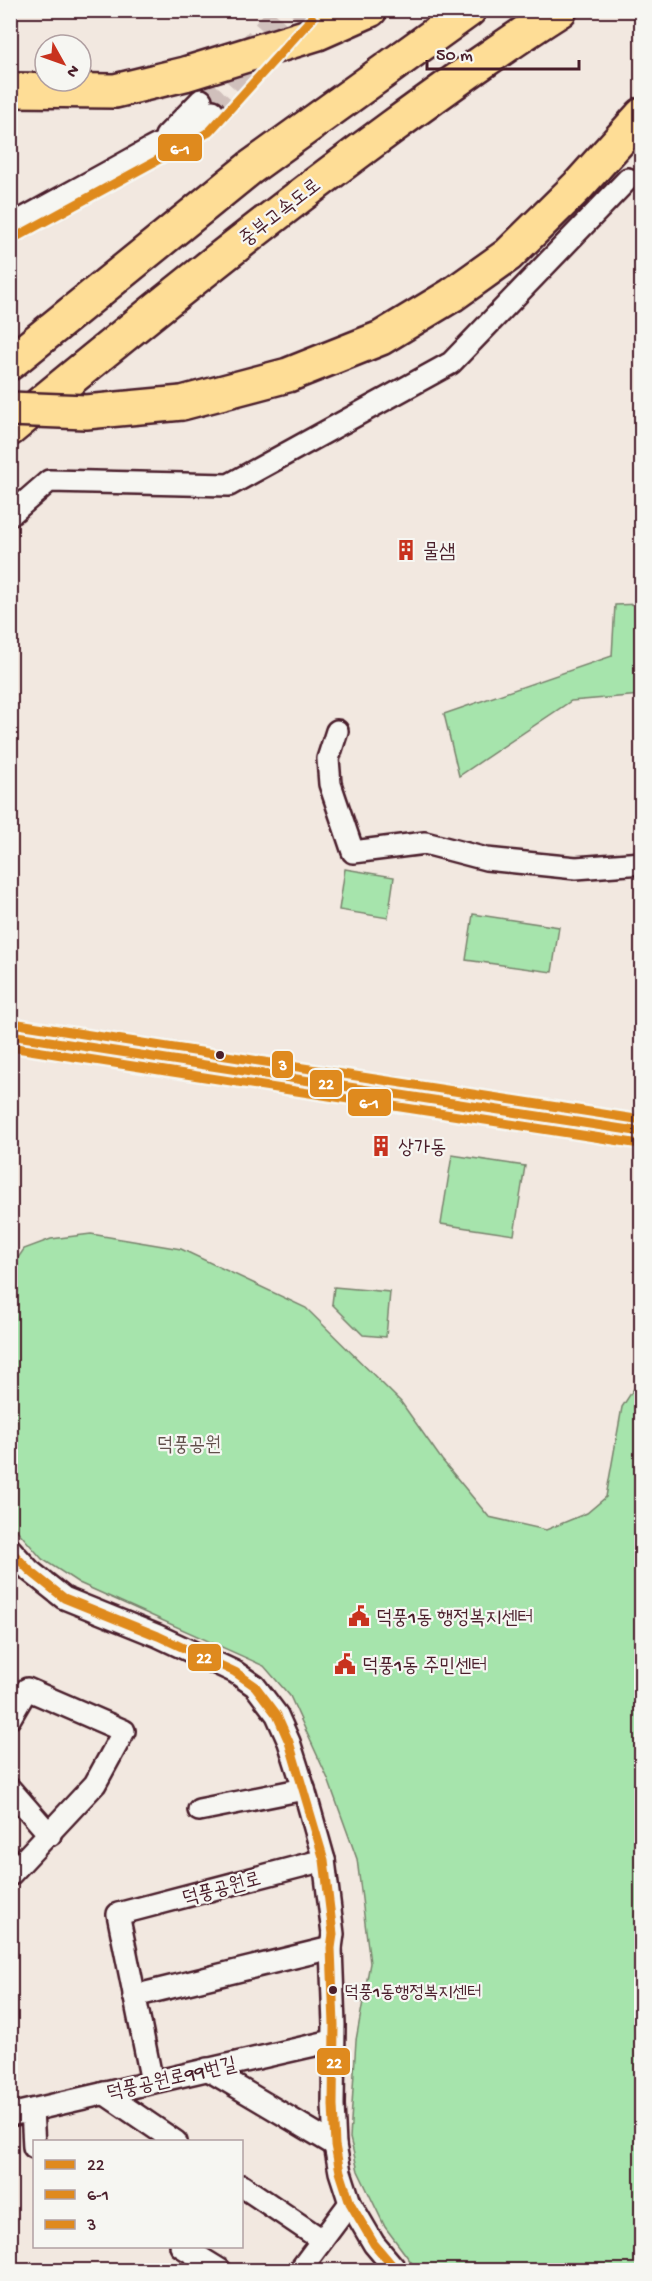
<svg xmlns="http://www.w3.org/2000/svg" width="652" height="2281" font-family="'Gochi Hand','Poor Story',sans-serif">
  <rect width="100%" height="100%" fill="#f2e8e0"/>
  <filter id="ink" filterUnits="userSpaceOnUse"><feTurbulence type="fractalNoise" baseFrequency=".0167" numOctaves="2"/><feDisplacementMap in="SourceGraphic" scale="12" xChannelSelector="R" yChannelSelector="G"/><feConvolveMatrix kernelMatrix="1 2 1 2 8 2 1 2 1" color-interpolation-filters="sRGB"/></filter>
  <g filter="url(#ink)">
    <!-- green -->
    <g fill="#a6e4ac" stroke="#78826c" stroke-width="1.5">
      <path d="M641 604V695L571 701 459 776 444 714 612 656 615 605Z"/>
      <path d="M345 869 394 877 388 918 339 910Z"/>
      <path d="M473 914 559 927 552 972 466 960Z"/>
      <path d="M452 1155 525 1166 514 1235 441 1224Z"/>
      <path d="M91 1234 181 1249 306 1308 401 1402 442 1460 489 1517 546 1530 587 1513 606 1497 622 1407 635 1387 641 1384V2270H417L385 2227 358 2171 350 2138 356 2040 370 1963 357 1859 328 1779 290 1696 264 1666 79 1583 42 1559 16 1529 11 1512V1268L24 1249 51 1239Z"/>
      <path d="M334 1287 390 1292 386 1337 363 1335 332 1304Z"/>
    </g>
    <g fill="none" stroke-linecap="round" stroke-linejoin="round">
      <!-- minor-tunnel -->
      <g stroke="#d0c0bc" stroke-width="21" stroke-dasharray="21 10" stroke-linecap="butt">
        <path d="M201 100 281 10"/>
        <path d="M213 111 303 10"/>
      </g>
      <defs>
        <g id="minor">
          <path d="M166 136 201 100"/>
          <path d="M10 226C57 200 104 175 150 149 173 137 195 130 213 111"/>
          <path d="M10 515 49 481 229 485 451 363 628 179"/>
          <path d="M337 731 328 759 330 784 353 852 425 843 486 859 576 868 642 863"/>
          <path d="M10 1549 30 1571 64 1598 158 1636 235 1672 255 1686 277 1715 289 1742 304 1789 324 1860 333 1934 331 1948 334 2025 333 2105 335 2145 340 2172 350 2203 374 2244 396 2270"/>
          <path d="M10 1718 27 1689 124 1731 95 1784 10 1875"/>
          <path d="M10 1789 50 1835"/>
          <path d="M199 1810 304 1789"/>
          <path d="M134 1996 331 1948"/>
          <path d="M207 2069 335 2145"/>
          <path d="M152 2082 118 1914 324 1860"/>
          <path d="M104 2093 176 2142"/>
          <path d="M32 2110 34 2147"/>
          <path d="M10 2115 332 2041"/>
          <path d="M242 2186 322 2240"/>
          <path d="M181 2246 220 2270"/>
          <path d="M300 2270 350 2203"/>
        </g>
        <path id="secondary" d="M10 1035 642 1132"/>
        <g id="motorway">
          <path d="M10 90 115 91 185 74 318 33 370 10"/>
          <path d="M10 363 250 168 469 10"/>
          <path d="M182 403 288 375 381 338 452 295 508 255 578 186 642 115"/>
          <path d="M10 429C135 325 261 223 392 127 447 87 502 47 560 10"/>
        </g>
      </defs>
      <!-- minor casing -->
      <use href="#minor" stroke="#4a1f2b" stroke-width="26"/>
      <!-- secondary casing -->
      <use href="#secondary" stroke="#4a1f2b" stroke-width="36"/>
      <!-- motorway casing -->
      <use href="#motorway" stroke="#4a1f2b" stroke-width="38"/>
      <!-- minor -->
      <use href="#minor" stroke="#f6f6f2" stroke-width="21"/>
      <!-- secondary -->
      <use href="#secondary" stroke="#f6f6f2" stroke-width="32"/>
      <!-- motorway -->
      <use href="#motorway" stroke="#fedd96" stroke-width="33"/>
      <defs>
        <path id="motorway-bridge" d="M10 409 86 412 182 403"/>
      </defs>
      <!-- motorway-bridge casing -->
      <use href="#motorway-bridge" stroke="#4a1f2b" stroke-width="38" stroke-linecap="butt"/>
      <!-- motorway-bridge -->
      <use href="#motorway-bridge" stroke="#fedd96" stroke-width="33"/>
      <defs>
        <g id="bus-1">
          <path d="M10 1035 642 1132"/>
          <path d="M10 1550 30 1571 64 1598 158 1636 235 1672 255 1686 277 1715 289 1742 324 1860 333 1934 331 1948 334 2025 333 2105 335 2145 340 2172 350 2203 374 2244 396 2270"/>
        </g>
        <g id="bus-2">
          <path d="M16 237 209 132 312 18"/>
          <path d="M10 1047 640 1144"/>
        </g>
        <path id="bus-3" d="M12 1023 642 1120"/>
      </defs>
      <!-- bus-1 casing -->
      <use href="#bus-1" stroke="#f6f6f2" stroke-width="14"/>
      <!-- bus-2 casing -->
      <use href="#bus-2" stroke="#f6f6f2" stroke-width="14"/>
      <!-- bus-3 casing -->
      <use href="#bus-3" stroke="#f6f6f2" stroke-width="14"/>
      <!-- bus-1 -->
      <use href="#bus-1" stroke="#df8a1e" stroke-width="9"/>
      <!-- bus-2 -->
      <use href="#bus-2" stroke="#df8a1e" stroke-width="9"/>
      <!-- bus-3 -->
      <use href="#bus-3" stroke="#df8a1e" stroke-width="9"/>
    </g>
  </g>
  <!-- icons -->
  <defs>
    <symbol id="building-bare" viewBox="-9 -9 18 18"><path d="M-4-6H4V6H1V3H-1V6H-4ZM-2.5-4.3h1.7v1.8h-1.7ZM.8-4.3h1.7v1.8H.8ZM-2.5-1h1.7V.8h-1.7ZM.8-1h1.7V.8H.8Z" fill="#c8321e" stroke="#f6f6f2" stroke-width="2.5" paint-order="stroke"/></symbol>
    <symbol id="civic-bare" viewBox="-9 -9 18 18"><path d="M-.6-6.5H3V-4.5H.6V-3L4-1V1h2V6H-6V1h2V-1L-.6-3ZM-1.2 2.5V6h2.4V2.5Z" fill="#c8321e" stroke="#f6f6f2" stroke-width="2.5" paint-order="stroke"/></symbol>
  </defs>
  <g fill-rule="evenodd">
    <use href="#building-bare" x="391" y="535" width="30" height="30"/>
    <use href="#building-bare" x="366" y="1131" width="30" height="30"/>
    <use href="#civic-bare" x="344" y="1601" width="30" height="30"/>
    <use href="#civic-bare" x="330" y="1649" width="30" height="30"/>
  </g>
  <!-- markers -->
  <g fill="#4a1f2b" stroke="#f6f6f2" stroke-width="2">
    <circle cx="220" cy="1055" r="5"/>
    <circle cx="333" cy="1990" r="5"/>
  </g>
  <g text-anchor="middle" stroke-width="4.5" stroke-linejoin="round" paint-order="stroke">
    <!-- bus labels -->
    <g font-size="18" fill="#4a1f2b" stroke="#f6f6f2" text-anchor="start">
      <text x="344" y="1997">덕풍1동행정복지센터</text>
    </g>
    <!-- street labels -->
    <g font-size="20" fill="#4a1f2b" stroke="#f6f6f2">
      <text transform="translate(279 211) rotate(-38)" y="7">중부고속도로</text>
      <text transform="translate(221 1887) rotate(-15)" y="7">덕풍공원로</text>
      <text transform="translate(171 2077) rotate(-13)" y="7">덕풍공원로99번길</text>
    </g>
    <!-- poi labels -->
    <g font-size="20" fill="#4a1f2b" stroke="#f6f6f2" text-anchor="start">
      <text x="423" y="557">물샘</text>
      <text x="398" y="1153">상가동</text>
      <text x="376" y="1623">덕풍1동 행정복지센터</text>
      <text x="362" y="1671">덕풍1동 주민센터</text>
    </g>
    <!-- park labels -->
    <g font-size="20" fill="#61504b" stroke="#f6f6f2">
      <text x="189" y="1450">덕풍공원</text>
    </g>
  </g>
  <g stroke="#f6f6f2" stroke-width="2">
    <rect x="157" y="133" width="46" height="29" rx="6" fill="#df8a1e"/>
    <rect x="271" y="1050" width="23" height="29" rx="6" fill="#df8a1e"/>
    <rect x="309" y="1069" width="34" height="29" rx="6" fill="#df8a1e"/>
    <rect x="347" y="1088" width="45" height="29" rx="6" fill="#df8a1e"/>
    <rect x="187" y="1643" width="35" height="29" rx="6" fill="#df8a1e"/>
    <rect x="316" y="2047" width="35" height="29" rx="6" fill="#df8a1e"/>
  </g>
  <g font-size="16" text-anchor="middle" font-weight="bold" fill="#fff">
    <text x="180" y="154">6-1</text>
    <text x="283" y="1070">3</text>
    <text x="326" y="1089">22</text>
    <text x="369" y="1108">6-1</text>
    <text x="204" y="1663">22</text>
    <text x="334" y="2068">22</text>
  </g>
  <!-- margin -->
  <rect width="652" height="2281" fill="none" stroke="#f6f6f2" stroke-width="36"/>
  <rect x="18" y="18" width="616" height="2245" fill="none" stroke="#4a1f2b" stroke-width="2" filter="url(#ink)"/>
  <!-- legend -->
  <rect x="33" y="2140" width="210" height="108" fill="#f6f6f2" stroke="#b1a0a2" stroke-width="1.5"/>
  <rect x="45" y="2160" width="30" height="9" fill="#df8a1e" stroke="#b1a0a2" stroke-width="1.5"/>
  <text x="87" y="2170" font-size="18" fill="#4a1f2b">22</text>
  <rect x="45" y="2190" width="30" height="9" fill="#df8a1e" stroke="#b1a0a2" stroke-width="1.5"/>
  <text x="87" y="2200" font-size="18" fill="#4a1f2b">6-1</text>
  <rect x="45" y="2220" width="30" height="9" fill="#df8a1e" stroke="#b1a0a2" stroke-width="1.5"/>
  <text x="87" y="2230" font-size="18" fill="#4a1f2b">3</text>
  <!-- north arrow -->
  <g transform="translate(63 63) rotate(130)"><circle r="28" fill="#f6f6f2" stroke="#b1a0a2" stroke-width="1.5"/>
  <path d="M0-4.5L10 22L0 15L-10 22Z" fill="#c8321e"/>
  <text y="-9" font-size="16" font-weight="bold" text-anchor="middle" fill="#4a1f2b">N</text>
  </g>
  <!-- scale -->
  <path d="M427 60v9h152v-9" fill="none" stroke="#4a1f2b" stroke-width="3"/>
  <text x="436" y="60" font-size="18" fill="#4a1f2b" stroke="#f6f6f2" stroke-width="4.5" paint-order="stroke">50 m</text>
</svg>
